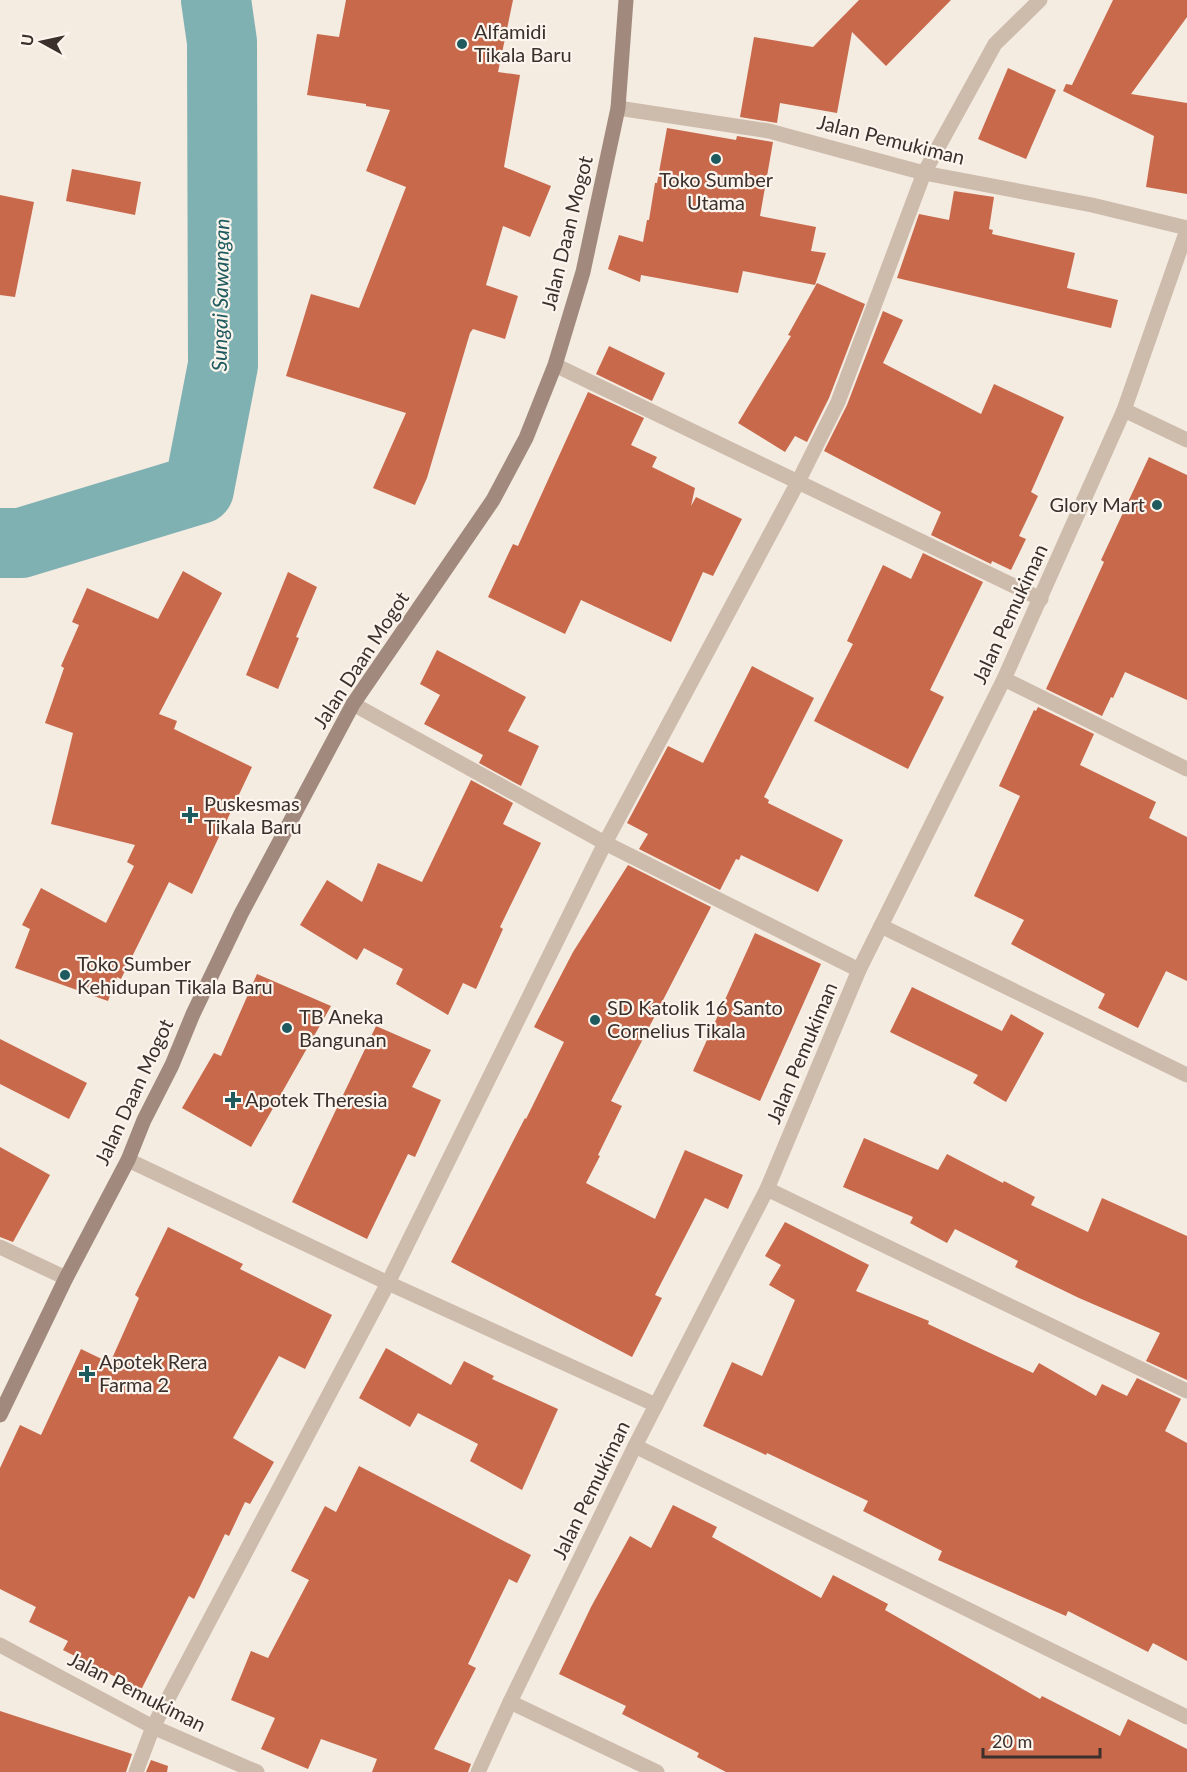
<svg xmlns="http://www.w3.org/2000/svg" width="1187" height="1772" font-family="Lato,sans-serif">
  <rect width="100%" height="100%" fill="#f4ebe1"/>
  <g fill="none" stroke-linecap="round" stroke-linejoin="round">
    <!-- river -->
    <path stroke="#7fb0b2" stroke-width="70" d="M0 543H21L199 489 223 365 222 42 216 0"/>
  </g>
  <!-- building -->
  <g fill="#c8694b">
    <path d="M346 0H513L498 72 520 75 504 167 551 186 530 237 503 226 486 285 518 296 505 339 473 329 470 333 427 478 415 505 373 488 406 413 286 376 311 294 359 308 406 187 366 171 390 110 366 106V104L307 95 317 34 339 37Z"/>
    <path d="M859 0H951L886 66 852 32 837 113 780 103 777 123 740 117 754 37 813 47Z"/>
    <path d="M1113 0H1187V17L1131 94 1187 103V194L1146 187 1154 136 1063 91 1066 84 1072 85Z"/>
    <path d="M1008 68 1056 90 1026 159 978 139Z"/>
    <path d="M667 128 736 140 737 136 773 142 760 216 816 227 811 251 826 253 815 285 743 271 738 293 641 275 640 282 608 269 619 235 643 242 647 220H649L655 183H657Z"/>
    <path d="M72 169 141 182 135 215 66 201Z"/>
    <path d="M954 191 994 197 989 229 993 230 992 234 1075 253 1067 288 1118 300 1111 328 897 278 919 214 949 220Z"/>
    <path d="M0 195 34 202 15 297 0 295Z"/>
    <path d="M817 283 865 304 829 398 807 442 795 436 785 452 738 423 791 336 788 335Z"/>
    <path d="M883 311 903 320 883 363 981 414 994 384 1064 417 1031 492 1038 496 1019 536 1026 539 1011 570 992 561 991 564 931 535 941 512 824 451 847 405Z"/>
    <path d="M609 346 665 373 652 401 596 374Z"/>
    <path d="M588 392 644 418 631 445 657 457 652 467 695 488 691 506 696 497 742 519 713 576 703 572 671 642 581 600 565 634 488 597 513 544 518 546Z"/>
    <path d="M1149 457 1187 475V700L1125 672 1113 698 1111 697 1102 716 1046 689 1104 562 1101 560Z"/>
    <path d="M923 553 983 582 930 690 944 697 908 769 814 721 853 644 847 641 883 565 911 579Z"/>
    <path d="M183 571 222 593 159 714 177 721 174 729 252 767 192 894 169 882 121 979 117 977 108 1001 15 968 30 929 22 925 41 888 106 923 134 866 127 862 135 845 51 824 73 733 45 723 64 668 61 666 79 625 72 622 87 588 158 619Z"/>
    <path d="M288 572 317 587 296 637 299 638 278 689 246 675Z"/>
    <path d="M437 650 526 697 508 731 539 746 521 786 479 763 483 755 424 724 440 695 420 684Z"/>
    <path d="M752 666 814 698 764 797 769 800 768 803 843 840 818 892 741 855 739 860 736 859 720 890 639 849 648 834 627 823 668 746 703 763Z"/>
    <path d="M1038 707 1094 734 1080 765 1156 802 1149 818 1187 837V981L1166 971 1138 1028 1098 1008 1105 994 1011 944 1024 920 974 896 1020 796 999 786 1034 710 1036 711Z"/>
    <path d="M471 780 513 803 503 824 541 843 500 927 503 929 476 989 463 983 448 1015 396 984 403 969 364 948 357 960 300 925 327 880 362 902 378 863 422 882Z"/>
    <path d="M628 865 711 907 611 1101 622 1106 598 1155 600 1156 586 1183 655 1219 685 1150 743 1175 728 1209 705 1198 655 1295 662 1298 632 1357 451 1262 525 1118 526 1119 564 1042 534 1027 573 952Z"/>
    <path d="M755 933 821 964 760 1101 693 1071Z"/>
    <path d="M257 974 331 1006 251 1147 182 1108 214 1053 221 1056Z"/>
    <path d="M912 987 1002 1031 1011 1014 1044 1033 1006 1102 973 1083 978 1075 890 1032Z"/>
    <path d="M376 1026 431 1050 412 1087 441 1100 415 1157 408 1154 367 1239 292 1202Z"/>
    <path d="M0 1039 87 1083 69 1119 0 1084Z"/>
    <path d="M864 1138 938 1170 947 1154 1003 1183 1004 1181 1035 1197 1031 1205 1088 1232 1102 1198 1187 1236V1380L1146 1361 1160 1333 1079 1298 1015 1267 1018 1261 955 1229 947 1243 910 1223 913 1217 843 1187Z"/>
    <path d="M0 1147 50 1175 13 1242 0 1237Z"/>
    <path d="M785 1222 869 1265 856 1291 929 1321 928 1324 1033 1373 1039 1363 1096 1396 1102 1384 1127 1396 1137 1378 1181 1399 1165 1431 1187 1443V1661L1153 1643 1148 1652 1068 1611 1066 1616 938 1560 942 1551 863 1511 868 1501 767 1453 766 1455 703 1426 732 1362 762 1376 795 1300 769 1285 781 1265 765 1256Z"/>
    <path d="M168 1227 243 1264 240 1269 332 1315 305 1369 279 1356 233 1438 274 1462 250 1504 245 1502 229 1536 225 1534 194 1599 189 1596 141 1690 63 1650 68 1641 29 1622 36 1607 0 1589V1468L20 1425 41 1435 81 1349 110 1363 139 1298 135 1295Z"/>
    <path d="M386 1348 451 1385 464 1361 494 1376 492 1379 558 1409 522 1490 470 1461 478 1444 418 1413 410 1427 359 1398Z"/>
    <path d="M359 1466 531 1555 517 1583 509 1579 468 1664 476 1668 434 1749 471 1764 468 1772H372L377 1759 321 1739 308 1769 261 1749 275 1718 231 1700 251 1651 268 1658 309 1580 291 1571 325 1506 336 1512Z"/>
    <path d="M673 1505 717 1527 712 1537 821 1598 833 1575 888 1604 885 1610 1040 1699 1042 1696 1120 1736 1128 1719 1187 1749V1772H726L697 1757 699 1753 622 1714 626 1706 559 1674 591 1607 630 1536 651 1548Z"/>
    <path d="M0 1711 132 1754 126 1772H0Z"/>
    <path d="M151 1760 168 1766 167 1772H146Z"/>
  </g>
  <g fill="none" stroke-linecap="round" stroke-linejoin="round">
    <!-- street -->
    <g stroke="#cdbbac" stroke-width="15">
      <path d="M618 108 769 131 924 173 1092 205 1187 228"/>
      <path d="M555 365 1041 599"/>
      <path d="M1124 410 1187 230"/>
      <path d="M1004 679 1187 769"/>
      <path d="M353 704 605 843 859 970"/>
      <path d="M881 926 1187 1075"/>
      <path d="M128 1160 388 1283 656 1405"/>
      <path d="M767 1189 1187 1391"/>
      <path d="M0 1247 66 1278"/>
      <path d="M635 1446 1187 1717"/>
      <path d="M0 1645 153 1727 257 1772"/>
      <path d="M510 1702 657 1772"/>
      <path d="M136 1772 153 1727 388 1283 605 843 798 482 838 402 924 173 995 44 1040 0"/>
      <path d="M478 1772 510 1702 635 1446 767 1189 859 970 1004 679 1124 410 1187 440"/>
    </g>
    <!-- secondary -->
    <path stroke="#a18a7d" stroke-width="15" d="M0 1415 66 1278 128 1160 144 1120 172 1065 193 1014 241 914 353 704 493 500 526 438 555 365 583 272 618 108 626 0"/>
  </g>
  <!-- markers -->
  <g fill="#1f5a5e" stroke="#fbf5ee" stroke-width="2">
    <circle cx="462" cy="44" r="6"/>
    <circle cx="716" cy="159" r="6"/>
    <circle cx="1157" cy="505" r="6"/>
    <path d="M187 806h6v6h6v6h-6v6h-6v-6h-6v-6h6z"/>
    <circle cx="65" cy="975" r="6"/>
    <circle cx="595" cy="1020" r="6"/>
    <circle cx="287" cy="1028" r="6"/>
    <path d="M230 1091h6v6h6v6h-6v6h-6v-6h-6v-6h6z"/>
    <path d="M84 1365h6v6h6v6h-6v6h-6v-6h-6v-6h6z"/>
  </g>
  <g text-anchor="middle" stroke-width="4.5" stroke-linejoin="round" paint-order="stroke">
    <!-- poi labels -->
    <g font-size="20" fill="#3b302b" stroke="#fbf5ee" text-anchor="start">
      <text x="474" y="39">Alfamidi<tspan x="474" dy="23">Tikala Baru</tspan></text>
      <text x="716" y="187" text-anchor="middle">Toko Sumber<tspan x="716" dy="23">Utama</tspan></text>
      <text x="1145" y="512" text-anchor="end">Glory Mart</text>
      <text x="204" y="811">Puskesmas<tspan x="204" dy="23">Tikala Baru</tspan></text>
      <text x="77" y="971">Toko Sumber<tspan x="77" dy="23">Kehidupan Tikala Baru</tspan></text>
      <text x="607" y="1015">SD Katolik 16 Santo<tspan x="607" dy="23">Cornelius Tikala</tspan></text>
      <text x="299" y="1024">TB Aneka<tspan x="299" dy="23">Bangunan</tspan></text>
      <text x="245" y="1107">Apotek Theresia</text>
      <text x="99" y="1369">Apotek Rera<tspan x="99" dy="23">Farma 2</tspan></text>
    </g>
    <!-- street labels -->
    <g font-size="20" fill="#3b302b" stroke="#fbf5ee">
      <text transform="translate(891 140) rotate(14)" y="7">Jalan Pemukiman</text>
      <text transform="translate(567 233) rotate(-76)" y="7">Jalan Daan Mogot</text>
      <text transform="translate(1010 614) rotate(-65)" y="7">Jalan Pemukiman</text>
      <text transform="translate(361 660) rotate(-57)" y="7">Jalan Daan Mogot</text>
      <text transform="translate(802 1053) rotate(-67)" y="7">Jalan Pemukiman</text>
      <text transform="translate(134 1092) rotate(-65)" y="7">Jalan Daan Mogot</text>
      <text transform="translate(591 1490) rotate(-64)" y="7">Jalan Pemukiman</text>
      <text transform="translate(137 1692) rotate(27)" y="7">Jalan Pemukiman</text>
    </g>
    <!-- water labels -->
    <g font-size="21" font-style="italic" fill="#1f5a5e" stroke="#fbf5ee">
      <text transform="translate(221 295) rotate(-89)" y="7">Sungai Sawangan</text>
    </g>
  </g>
  <!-- north arrow -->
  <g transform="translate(42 42) rotate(278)" stroke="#fbf5ee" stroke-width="4.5" paint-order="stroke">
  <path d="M0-4.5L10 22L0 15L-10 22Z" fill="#3b302b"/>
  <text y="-9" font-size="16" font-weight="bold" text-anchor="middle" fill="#3b302b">U</text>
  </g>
  <!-- scale -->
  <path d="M983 1748v9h117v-9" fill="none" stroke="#3b302b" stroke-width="3"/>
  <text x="992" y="1748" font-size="18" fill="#3b302b" stroke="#fbf5ee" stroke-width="4.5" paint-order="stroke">20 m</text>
</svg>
